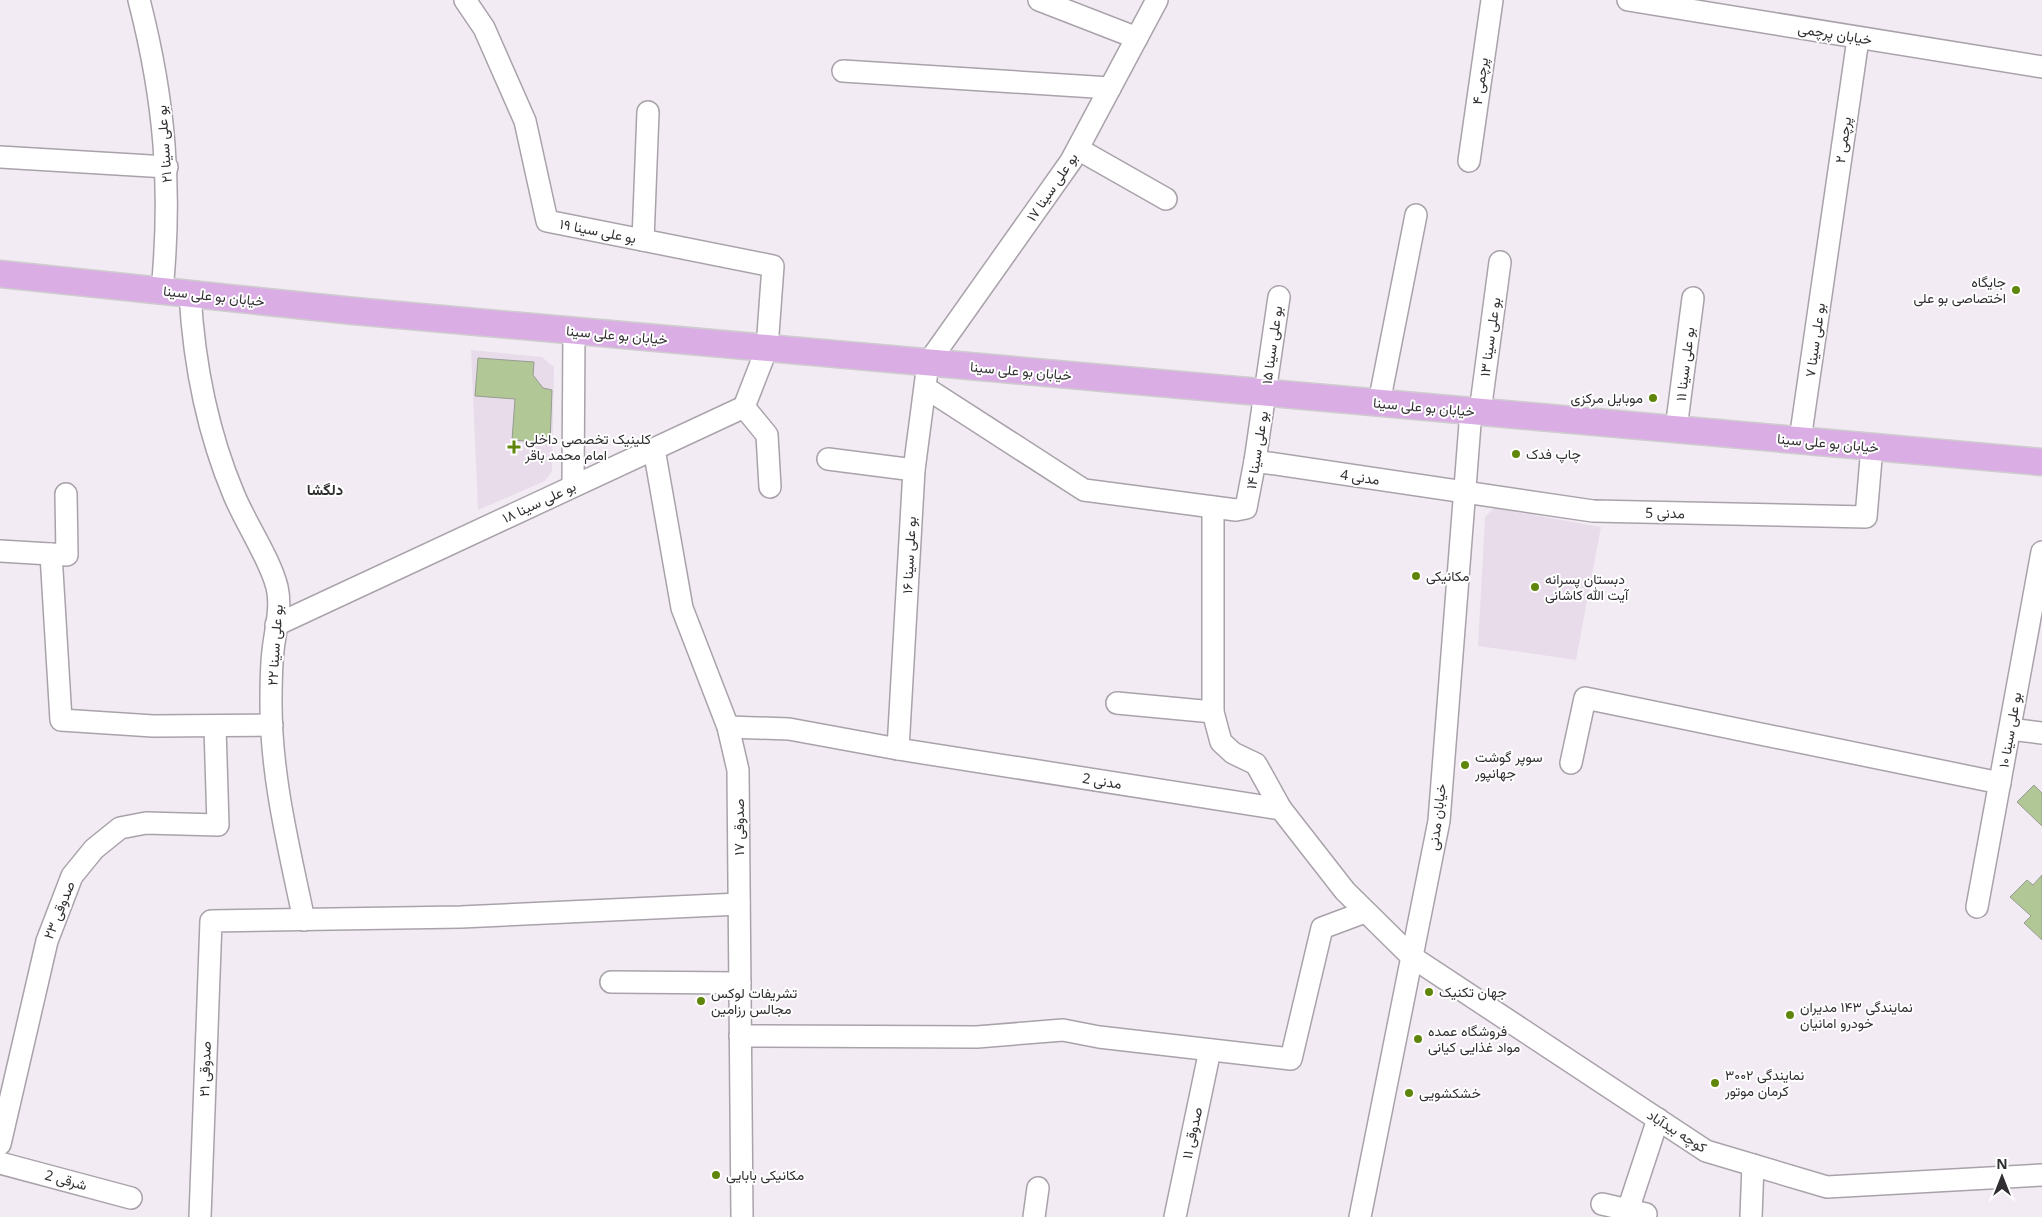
<svg xmlns="http://www.w3.org/2000/svg" width="2042" height="1217" font-family="'Noto Sans',Vazirmatn,sans-serif">
  <rect width="100%" height="100%" fill="#f3ebf4"/>
  <!-- built -->
  <g fill="#e8dceb">
    <path d="M471 350 542 357 554 367 552 471 545 481 478 510Z"/>
    <path d="M1494 508 1601 527 1576 660 1478 646 1485 517Z"/>
  </g>
  <!-- building -->
  <g fill="#b1c796" stroke="#979c92">
    <path d="M478 358 534 362 533 375 543 388 552 390 550 443 512 440 515 399 475 396Z"/>
    <path d="M2034 785 2042 793V826L2017 802Z"/>
    <path d="M2042 875V940L2024 923 2031 916 2010 897 2027 880 2033 885Z"/>
  </g>
  <g fill="none" stroke-linecap="round" stroke-linejoin="round">
    <defs>
      <g id="minor">
        <path d="M139 0C165 101 172 187 162 291"/>
        <path d="M1039 0 1137 38"/>
        <path d="M1628 0 2042 67"/>
        <path d="M843 71 1110 88"/>
        <path d="M1078 149 1166 199"/>
        <path d="M0 157 167 167"/>
        <path d="M1469 161 1492 0"/>
        <path d="M643 240 648 112"/>
        <path d="M190 294C194 364 207 431 234 495 246 524 270 559 277 587 282 608 275 631 273 651 271 668 271 686 271 704 271 777 289 848 304 920"/>
        <path d="M926 388 1084 490 1236 510 1246 508 1255 461 1279 297"/>
        <path d="M1379 403 1416 215"/>
        <path d="M744 407 767 435 770 487"/>
        <path d="M1480 412 1500 262"/>
        <path d="M1676 429 1693 298"/>
        <path d="M1800 440 1858 39"/>
        <path d="M654 449 682 608 728 727 738 770 742 1217"/>
        <path d="M828 459 914 470"/>
        <path d="M1255 461 1593 511 1866 517 1872 447"/>
        <path d="M573 486 574 331"/>
        <path d="M1213 507V712L1221 742 1233 753 1256 764 1281 809"/>
        <path d="M0 551 67 555 66 494"/>
        <path d="M51 554 61 720 153 726 272 725"/>
        <path d="M276 625 744 407 767 348 773 266 547 221 525 121 484 28 465 0"/>
        <path d="M1117 703 1213 712"/>
        <path d="M728 727 789 729 898 749 1281 809 1345 891 1412 957 1706 1151 1827 1187 2042 1175"/>
        <path d="M2010 729 2042 733"/>
        <path d="M898 749 914 470 928 363 1071 161 1157 0"/>
        <path d="M1571 763 1585 698 2000 783"/>
        <path d="M1977 907 2042 552"/>
        <path d="M611 982 740 983"/>
        <path d="M740 1036 977 1037 1063 1030 1099 1037 1291 1059 1322 928 1365 912"/>
        <path d="M0 1144 47 941 72 876 94 849 120 828 146 823 218 825 215 727"/>
        <path d="M0 1163 131 1198"/>
        <path d="M1602 1204 1646 1214"/>
        <path d="M1628 1210 1658 1119"/>
        <path d="M200 1217 211 921 461 917 739 904"/>
        <path d="M1034 1217 1038 1188"/>
        <path d="M1175 1217 1210 1050"/>
        <path d="M1360 1217 1439 821 1471 411"/>
        <path d="M1751 1217 1753 1165"/>
      </g>
      <path id="major" d="M0 274 354 311 2042 462"/>
    </defs>
    <!-- minor casing -->
    <use href="#minor" stroke="#a9a2aa" stroke-width="24"/>
    <!-- major casing -->
    <use href="#major" stroke="#cecdce" stroke-width="29"/>
    <!-- minor -->
    <use href="#minor" stroke="#fff" stroke-width="21"/>
    <!-- major -->
    <use href="#major" stroke="#dbade5" stroke-width="26"/>
  </g>
  <!-- markers -->
  <g fill="#5f860b" stroke="#fff" stroke-width="2">
    <circle cx="2016" cy="290" r="5"/>
    <circle cx="1653" cy="398" r="5"/>
    <path d="M511.5 439.5h5v5h5v5h-5v5h-5v-5h-5v-5h5z"/>
    <circle cx="1516" cy="454" r="5"/>
    <circle cx="1416" cy="576" r="5"/>
    <circle cx="1535" cy="587" r="5"/>
    <circle cx="1465" cy="765" r="5"/>
    <circle cx="1429" cy="992" r="5"/>
    <circle cx="701" cy="1001" r="5"/>
    <circle cx="1790" cy="1015" r="5"/>
    <circle cx="1418" cy="1039" r="5"/>
    <circle cx="1715" cy="1083" r="5"/>
    <circle cx="1409" cy="1093" r="5"/>
    <circle cx="716" cy="1175" r="5"/>
  </g>
  <g text-anchor="middle" stroke-width="4" stroke-linejoin="round" paint-order="stroke">
    <!-- street labels -->
    <g font-size="14" fill="#322f33" stroke="#fff">
      <text transform="translate(1835 34) rotate(9)" y="5">خیابان پرچمی</text>
      <text transform="translate(1480 81) rotate(-82)" y="5">پرچمی ۴</text>
      <text transform="translate(1843 140) rotate(-82)" y="5">پرچمی ۲</text>
      <text transform="translate(164 144) rotate(-94)" y="5">بو علی سینا ۲۱</text>
      <text transform="translate(1052 187) rotate(-56)" y="5">بو علی سینا ۱۷</text>
      <text transform="translate(598 231) rotate(11)" y="5">بو علی سینا ۱۹</text>
      <text transform="translate(214 296) rotate(6)" y="5">خیابان بو علی سینا</text>
      <text transform="translate(617 335) rotate(5)" y="5">خیابان بو علی سینا</text>
      <text transform="translate(1490 337) rotate(-82)" y="5">بو علی سینا ۱۳</text>
      <text transform="translate(1815 340) rotate(-82)" y="5">بو علی سینا ۷</text>
      <text transform="translate(1272 345) rotate(-82)" y="5">بو علی سینا ۱۵</text>
      <text transform="translate(1685 364) rotate(-83)" y="5">بو علی سینا ۱۱</text>
      <text transform="translate(1021 371) rotate(5)" y="5">خیابان بو علی سینا</text>
      <text transform="translate(1424 407) rotate(5)" y="5">خیابان بو علی سینا</text>
      <text transform="translate(1828 443) rotate(5)" y="5">خیابان بو علی سینا</text>
      <text transform="translate(1257 450) rotate(-81)" y="5">بو علی سینا ۱۴</text>
      <text transform="translate(1360 477) rotate(8)" y="5">مدنی 4</text>
      <text transform="translate(539 502) rotate(-25)" y="5">بو علی سینا ۱۸</text>
      <text transform="translate(1665 513) rotate(1)" y="5">مدنی 5</text>
      <text transform="translate(909 555) rotate(-87)" y="5">بو علی سینا ۱۶</text>
      <text transform="translate(275 645) rotate(-86)" y="5">بو علی سینا ۲۲</text>
      <text transform="translate(2010 730) rotate(-80)" y="5">بو علی سینا ۱۰</text>
      <text transform="translate(1102 781) rotate(9)" y="5">مدنی 2</text>
      <text transform="translate(1437 817) rotate(-83)" y="5">خیابان مدنی</text>
      <text transform="translate(739 827) rotate(-90)" y="5">صدوقی ۱۷</text>
      <text transform="translate(59 910) rotate(-68)" y="5">صدوقی ۲۳</text>
      <text transform="translate(205 1069) rotate(-88)" y="5">صدوقی ۲۱</text>
      <text transform="translate(1677 1131) rotate(32)" y="5">کوچه بیدآباد</text>
      <text transform="translate(1192 1133) rotate(-78)" y="5">صدوقی ۱۱</text>
      <text transform="translate(66 1180) rotate(15)" y="5">شرقی 2</text>
    </g>
    <!-- poi labels -->
    <g font-size="14" fill="#322f33" stroke="#fff" text-anchor="start">
      <text x="2006" y="287" text-anchor="end">جایگاه<tspan x="2006" dy="16">اختصاصی بو علی</tspan></text>
      <text x="1643" y="403" text-anchor="end">موبایل مرکزی</text>
      <text x="525" y="444">کلینیک تخصصی داخلی<tspan x="525" dy="16">امام محمد باقر</tspan></text>
      <text x="1526" y="459">چاپ فدک</text>
      <text x="1426" y="581">مکانیکی</text>
      <text x="1545" y="584">دبستان پسرانه<tspan x="1545" dy="16">آیت الله کاشانی</tspan></text>
      <text x="1475" y="762">سوپر گوشت<tspan x="1475" dy="16">جهانپور</tspan></text>
      <text x="1439" y="997">جهان تکنیک</text>
      <text x="711" y="998">تشریفات لوکس<tspan x="711" dy="16">مجالس رزامین</tspan></text>
      <text x="1800" y="1012">نمایندگی ۱۴۳ مدیران<tspan x="1800" dy="16">خودرو امانیان</tspan></text>
      <text x="1428" y="1036">فروشگاه عمده<tspan x="1428" dy="16">مواد غذایی کیانی</tspan></text>
      <text x="1725" y="1080">نمایندگی ۳۰۰۲<tspan x="1725" dy="16">کرمان موتور</tspan></text>
      <text x="1419" y="1098">خشکشویی</text>
      <text x="726" y="1180">مکانیکی بابایی</text>
    </g>
    <!-- neighbourhood labels -->
    <g font-size="15" font-weight="bold" fill="#322f33" stroke="#fff">
      <text x="325" y="495">دلگشا</text>
    </g>
  </g>
  <!-- north arrow -->
  <g transform="translate(2002 1177)" stroke="#ffffff" stroke-width="4" paint-order="stroke">
  <path d="M0-4L9 19L0 12L-9 19Z" fill="#322f33"/>
  <text y="-8" font-size="14" font-weight="bold" text-anchor="middle" fill="#322f33">N</text>
  </g>
</svg>
